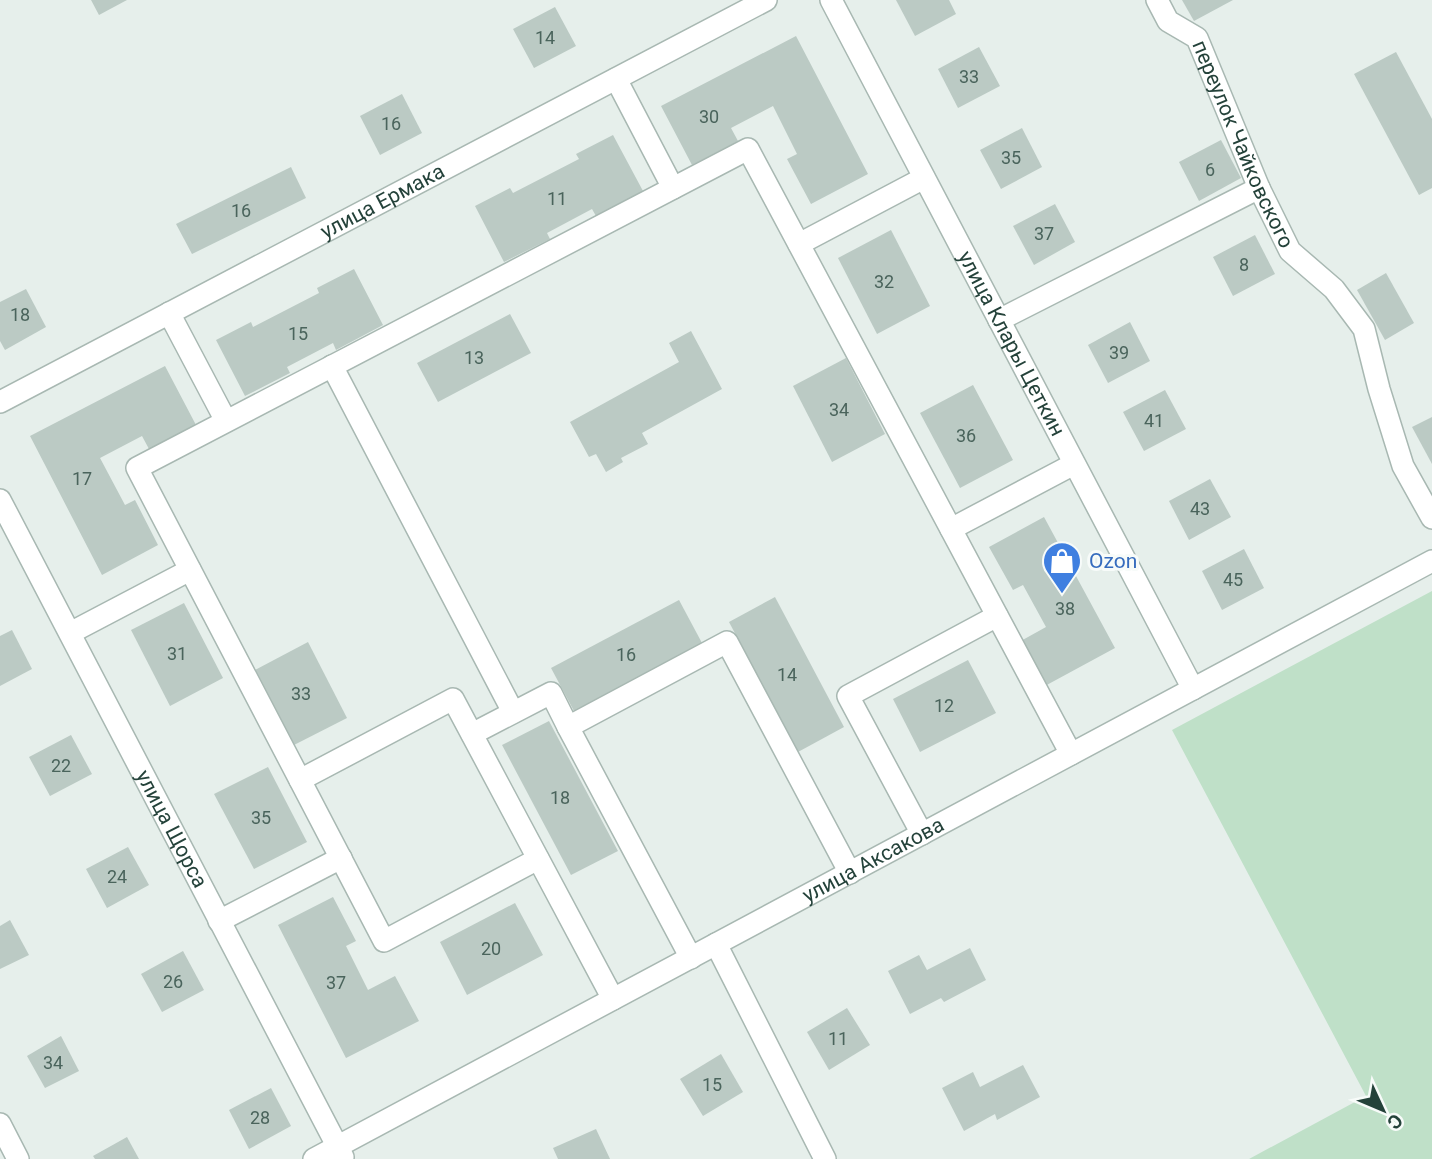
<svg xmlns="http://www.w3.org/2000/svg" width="1432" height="1159" font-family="Roboto,sans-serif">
  <rect width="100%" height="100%" fill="#e6efeb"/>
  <!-- green -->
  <path fill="#bfe0c8" d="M1432 591V1159H1249L1366 1096 1172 730Z"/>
  <!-- building -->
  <g fill="#bbcac4">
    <path d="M91 0H127L99 15Z"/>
    <path d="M896 0H949L956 14 915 36Z"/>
    <path d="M1182 0H1233L1194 21Z"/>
    <path d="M555 7 576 46 534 68 513 29Z"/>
    <path d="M796 36 868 174 811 204 787 159 797 154 773 106 731 128 738 141 692 165 661 106Z"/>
    <path d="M979 47 1000 86 958 108 938 69Z"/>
    <path d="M1396 52 1432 119V188L1419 195 1354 74Z"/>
    <path d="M402 94 422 133 380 155 360 116Z"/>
    <path d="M1022 128 1042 167 1001 189 980 150Z"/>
    <path d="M613 135 643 191 596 216 592 209 547 233 550 239 504 262 475 206 510 188 513 193 579 159 576 154Z"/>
    <path d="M1221 140 1241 178 1199 201 1179 162Z"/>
    <path d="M291 167 306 198 192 254 176 224Z"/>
    <path d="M1055 204 1075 242 1034 265 1013 226Z"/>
    <path d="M891 230 930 306 877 334 838 258Z"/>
    <path d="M1255 235 1275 274 1233 296 1213 257Z"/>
    <path d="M354 269 383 325 336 350 333 343 287 367 290 373 245 396 216 340 251 322 253 327 319 293 317 288Z"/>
    <path d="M1386 273 1414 323 1385 340 1357 290Z"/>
    <path d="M26 289 46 327 5 350 0 341V302Z"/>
    <path d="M510 314 531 353 438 402 417 363Z"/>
    <path d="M1130 322 1150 361 1108 383 1088 345Z"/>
    <path d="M691 331 722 389 642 433 648 444 621 458 623 462 606 472 596 454 589 457 570 422 679 362 669 343Z"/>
    <path d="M846 358 885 434 832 462 793 386Z"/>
    <path d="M165 366 196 425 149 449 142 436 100 458 125 505 135 500 158 545 102 575 30 436Z"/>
    <path d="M973 385 1013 460 960 488 920 413Z"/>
    <path d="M1165 390 1186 429 1144 451 1123 412Z"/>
    <path d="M1432 417V464L1412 427Z"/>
    <path d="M1210 479 1231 517 1189 540 1169 501Z"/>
    <path d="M1044 517 1115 648 1043 687 1019 642 1046 627 1023 585 1013 590 989 547Z"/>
    <path d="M1244 549 1264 588 1222 610 1202 571Z"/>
    <path d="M775 597 844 727 798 752 729 622Z"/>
    <path d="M679 600 702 643 574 711 551 668Z"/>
    <path d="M184 603 223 678 170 706 131 630Z"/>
    <path d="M12 630 32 669 0 686V636Z"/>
    <path d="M308 642 347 718 294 745 255 670Z"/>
    <path d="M968 660 996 713 920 752 893 699Z"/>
    <path d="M549 721 618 851 571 875 502 745Z"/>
    <path d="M71 735 92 774 50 796 29 757Z"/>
    <path d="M268 767 307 842 254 869 214 794Z"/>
    <path d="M128 847 149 885 107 908 86 869Z"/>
    <path d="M333 897 356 941 346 946 368 990 395 976 419 1021 346 1058 278 925Z"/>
    <path d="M515 903 543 955 467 995 440 942Z"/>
    <path d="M10 920 29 955 0 969V926Z"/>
    <path d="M970 948 986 980 944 1002 941 998 910 1014 888 971 919 955 927 970Z"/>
    <path d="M183 951 204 990 162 1012 141 974Z"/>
    <path d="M847 1008 870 1045 829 1070 807 1032Z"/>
    <path d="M61 1036 79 1071 45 1088 27 1056Z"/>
    <path d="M721 1054 743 1092 703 1116 680 1079Z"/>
    <path d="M1023 1065 1040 1097 997 1120 995 1114 964 1131 942 1088 973 1072 980 1087Z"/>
    <path d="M271 1088 291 1126 249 1149 229 1110Z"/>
    <path d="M596 1129 610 1159H558L553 1148Z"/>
    <path d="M127 1137 139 1159H95L93 1156Z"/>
  </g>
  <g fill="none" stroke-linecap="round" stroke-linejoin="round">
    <defs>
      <g id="minor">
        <path id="s1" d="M831 0 1193 689"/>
        <path id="s2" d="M1157 0 1168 21 1197 38 1259 188 1290 251 1334 289 1364 329 1379 389 1403 466 1432 518"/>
        <path d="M616 79 673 188"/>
        <path d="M799 244 924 178"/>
        <path d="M169 313 226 421"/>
        <path d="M999 320 1259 188"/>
        <path d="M332 366 513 712"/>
        <path id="s3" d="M0 402 766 0"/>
        <path id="s4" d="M0 500 343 1157"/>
        <path d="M951 529 1074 464"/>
        <path d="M70 633 190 570"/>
        <path d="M472 734 551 693 568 727"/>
        <path d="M300 780 453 699 613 999"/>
        <path d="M922 834 848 696 997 616"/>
        <path d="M538 859 384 941 137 468 748 149 1071 754"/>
        <path d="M219 921 341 858"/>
        <path d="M716 944 825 1159"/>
        <path d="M691 958 568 727 727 642 850 873"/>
        <path d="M0 1124 18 1159"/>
        <path id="s5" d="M314 1159 1432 561"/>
      </g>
    </defs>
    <!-- minor casing -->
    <use href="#minor" stroke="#a8b8b2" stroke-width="24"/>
    <!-- minor -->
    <use href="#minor" stroke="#fff" stroke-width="21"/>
  </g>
  <!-- icons -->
  <defs>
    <symbol id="shop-pin" viewBox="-11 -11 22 30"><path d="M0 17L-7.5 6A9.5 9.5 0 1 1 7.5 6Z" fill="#3f7fe0" stroke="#f7fbf9"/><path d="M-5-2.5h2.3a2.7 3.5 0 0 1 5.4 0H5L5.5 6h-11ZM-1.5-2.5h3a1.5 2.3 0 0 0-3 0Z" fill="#fff"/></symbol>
  </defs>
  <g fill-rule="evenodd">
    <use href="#shop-pin" x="1040" y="539" width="44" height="60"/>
  </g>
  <g text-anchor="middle" stroke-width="6" stroke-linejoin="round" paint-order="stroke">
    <!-- number labels -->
    <g font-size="18" fill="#4a645c">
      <text x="545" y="44">14</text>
      <text x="969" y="83">33</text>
      <text x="709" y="123">30</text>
      <text x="391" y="130">16</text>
      <text x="1011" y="164">35</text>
      <text x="1210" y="176">6</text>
      <text x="557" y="205">11</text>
      <text x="241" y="217">16</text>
      <text x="1044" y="240">37</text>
      <text x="1244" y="271">8</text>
      <text x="884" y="288">32</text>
      <text x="20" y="321">18</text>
      <text x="298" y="340">15</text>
      <text x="1119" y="359">39</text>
      <text x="474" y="364">13</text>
      <text x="839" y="416">34</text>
      <text x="1154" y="427">41</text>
      <text x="966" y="442">36</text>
      <text x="82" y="485">17</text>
      <text x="1200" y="515">43</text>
      <text x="1233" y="586">45</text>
      <text x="1065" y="615">38</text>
      <text x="177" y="660">31</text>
      <text x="626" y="661">16</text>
      <text x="787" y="681">14</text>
      <text x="301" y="700">33</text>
      <text x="944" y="712">12</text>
      <text x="61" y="772">22</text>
      <text x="560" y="804">18</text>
      <text x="261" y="824">35</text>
      <text x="117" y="883">24</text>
      <text x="491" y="955">20</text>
      <text x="173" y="988">26</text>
      <text x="336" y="989">37</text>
      <text x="838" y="1045">11</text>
      <text x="53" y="1069">34</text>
      <text x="712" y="1091">15</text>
      <text x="260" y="1124">28</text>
    </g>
    <!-- street labels -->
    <g font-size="21" fill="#24423a" stroke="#f7fbf9">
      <text dy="7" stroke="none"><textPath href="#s2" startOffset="173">переулок Чайковского</textPath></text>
      <text dy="7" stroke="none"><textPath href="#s3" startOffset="432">улица Ермака</textPath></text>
      <text dy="7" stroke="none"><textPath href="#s1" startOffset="388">улица Клары Цеткин</textPath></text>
      <text dy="7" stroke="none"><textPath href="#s4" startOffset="371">улица Щорса</textPath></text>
      <text dy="7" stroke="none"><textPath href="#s5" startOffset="634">улица Аксакова</textPath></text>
    </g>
    <!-- shop labels -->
    <g font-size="21" fill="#366cbe" stroke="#f7fbf9" text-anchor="start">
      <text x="1089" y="568">Ozon</text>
    </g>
  </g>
  <!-- north arrow -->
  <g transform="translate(1383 1110) rotate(134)" stroke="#f7fbf9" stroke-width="5" paint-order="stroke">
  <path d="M0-5L12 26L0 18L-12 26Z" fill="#24423a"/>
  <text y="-10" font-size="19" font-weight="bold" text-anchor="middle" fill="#24423a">С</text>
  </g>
</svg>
